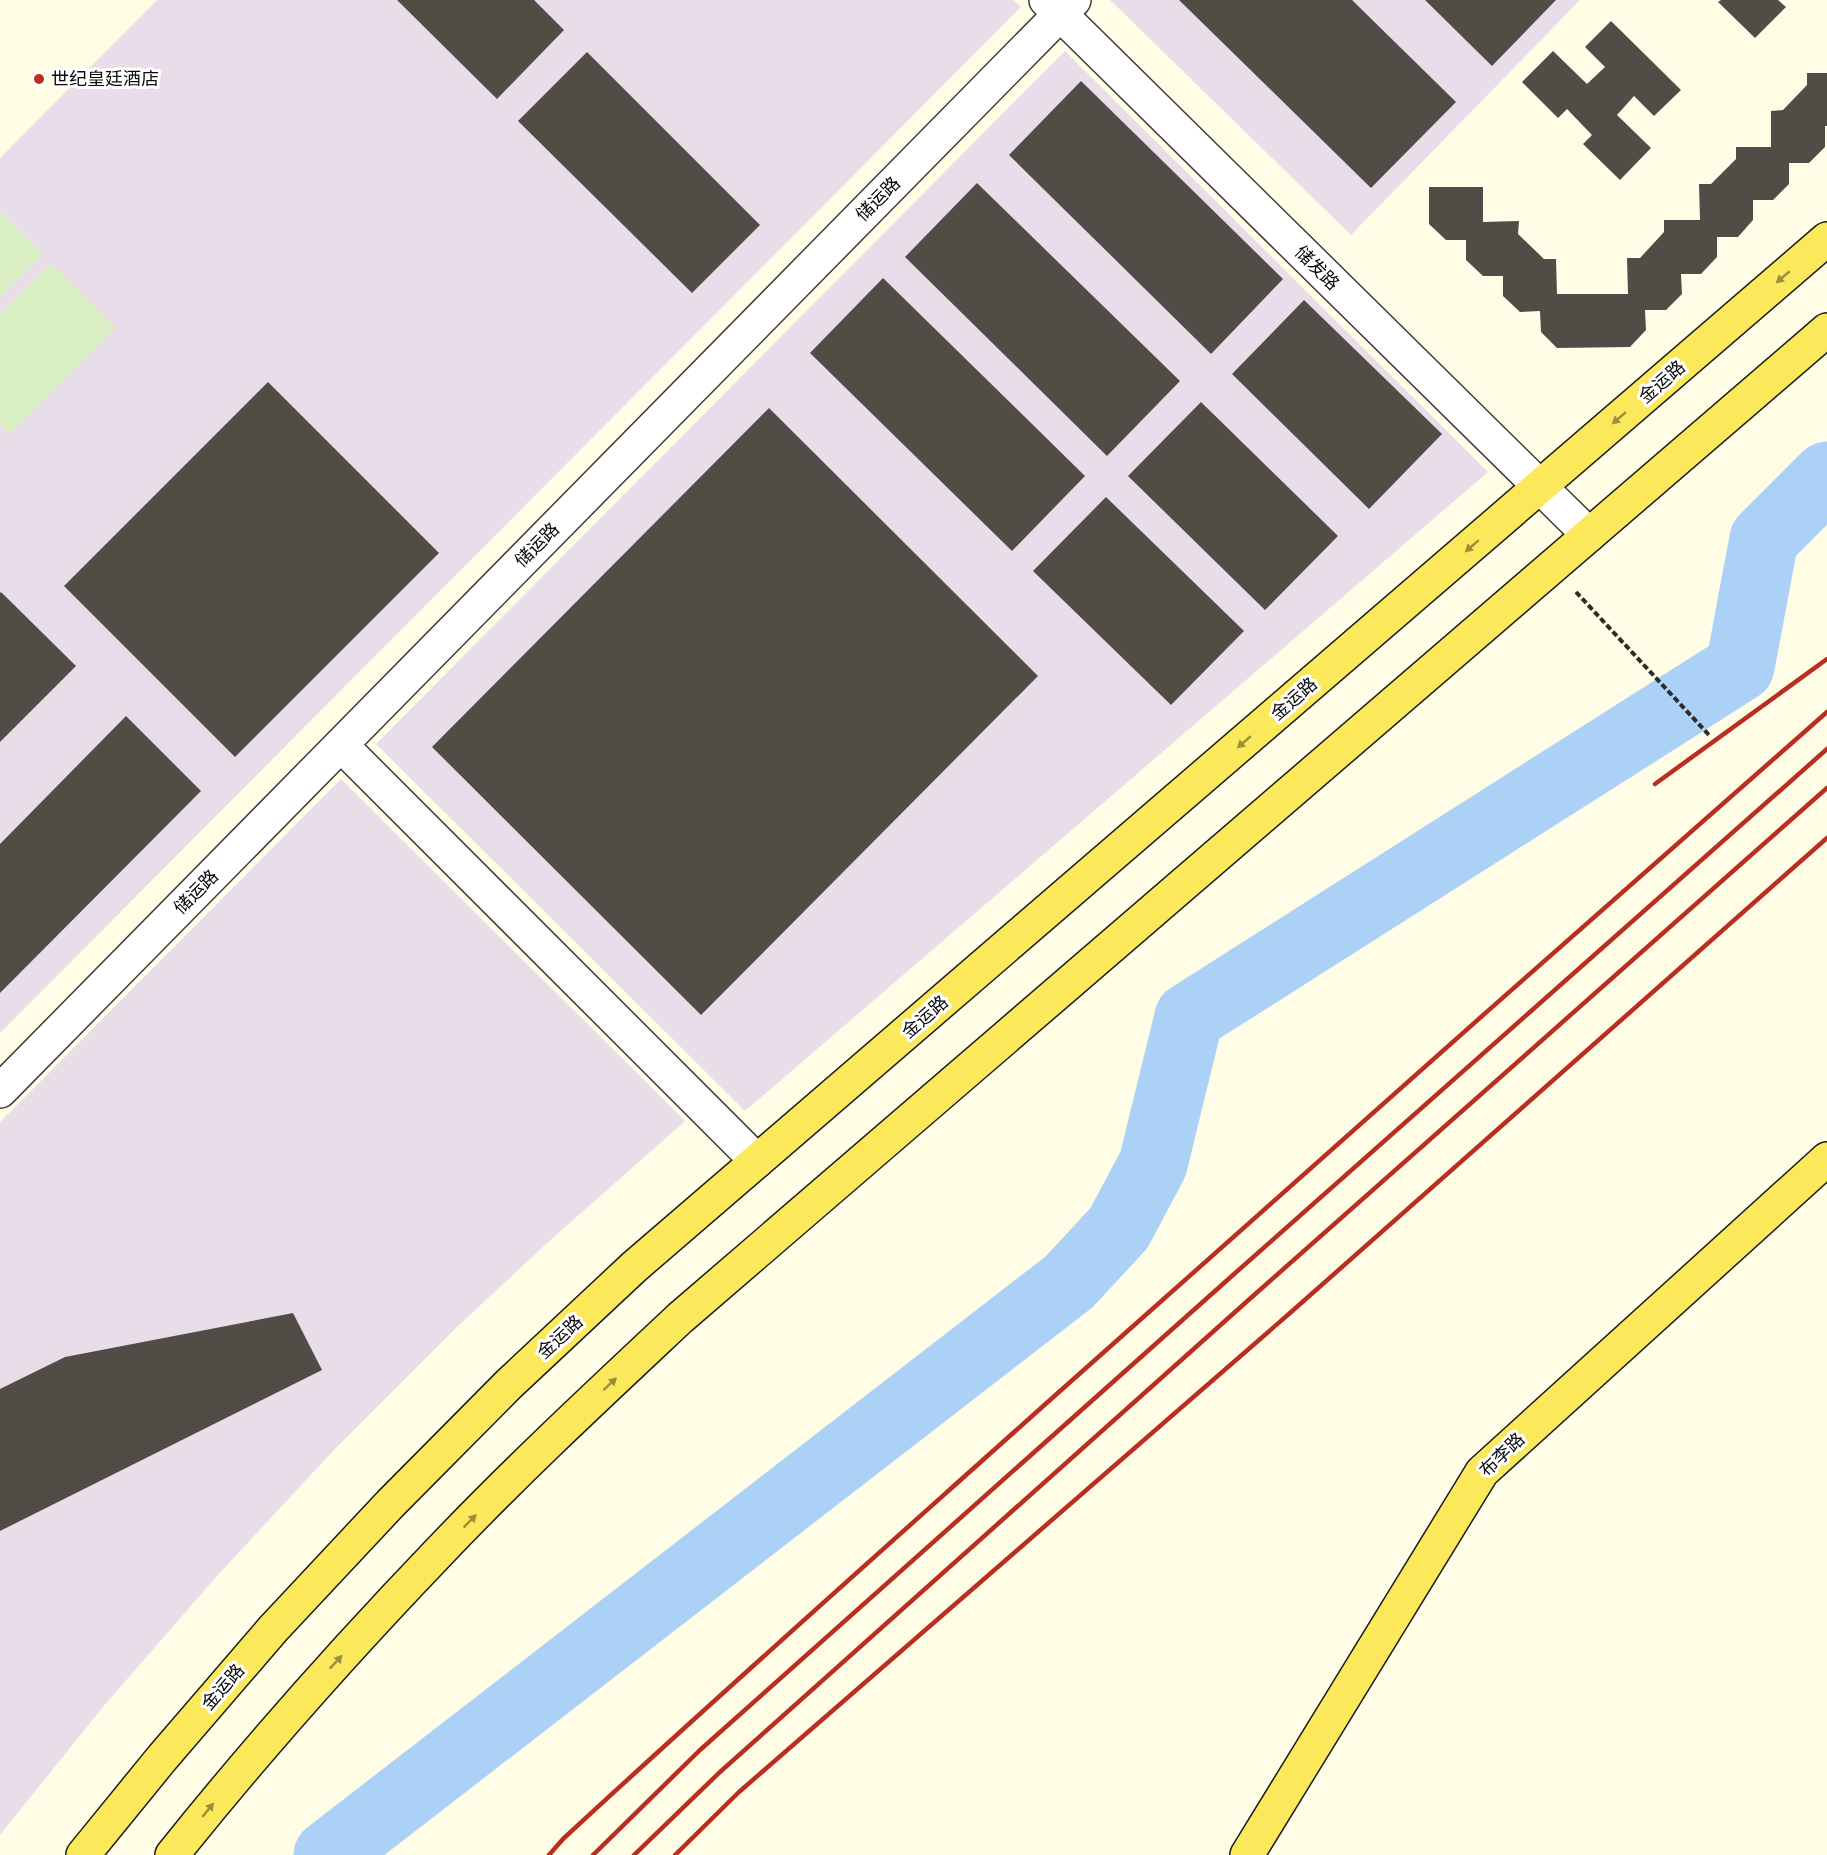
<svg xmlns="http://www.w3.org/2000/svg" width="1827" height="1855" font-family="'Source Serif 4','Noto Sans SC',serif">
  <rect width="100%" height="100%" fill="#fffde6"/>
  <!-- industrial -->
  <g fill="#e9dde9">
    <path d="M157 0H1013L1021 7 0 1033V158Z"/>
    <path d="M1110 0H1580L1351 235Z"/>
    <path d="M1065 51 1488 472 745 1111 376 744Z"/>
    <path d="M341 779 685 1121 546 1244 456 1328 333 1451 216 1577 102 1708 0 1835V1122Z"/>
  </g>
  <!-- pitch -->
  <g fill="#daefc3">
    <path d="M0 211 43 254 0 297Z"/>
    <path d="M51 263 116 328 10 434 0 424V314Z"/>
  </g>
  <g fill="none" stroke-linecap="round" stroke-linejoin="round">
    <!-- river -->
    <path stroke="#abd1f6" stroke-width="69" d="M328 1855 1069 1282 1119 1228 1153 1164 1189 1017 1740 667 1764 539 1827 476"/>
  </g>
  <!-- building -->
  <g fill="#524c46">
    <path d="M397 0H534L564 30 497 99Z"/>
    <path d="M1179 0H1352L1456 102 1371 188Z"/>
    <path d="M1425 0H1556L1492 66Z"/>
    <path d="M1721 0H1778L1786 7 1755 38 1718 2Z"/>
    <path d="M1611 21 1681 90 1654 116 1634 96 1617 115 1651 148 1620 180 1583 144 1592 135 1567 109 1558 118 1522 82 1553 51 1587 84 1605 67 1585 47Z"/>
    <path d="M587 52 760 225 692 293 518 121Z"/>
    <path d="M1807 73H1827V126H1825V147L1809 163H1789V184L1773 200H1753V220L1738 237H1717V257L1701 274H1681L1682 294 1666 310H1645L1646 330 1630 347 1557 348 1541 332 1540 311 1520 312 1503 296V276H1483L1466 260V240H1446L1429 224V187H1483V222L1519 221 1518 234 1544 259H1556L1557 294H1628L1627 258H1640L1664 232V220H1700L1699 184H1711L1736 159V147H1771V111L1783 110 1807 85Z"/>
    <path d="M1081 81 1283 279 1211 354 1009 155Z"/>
    <path d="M977 183 1180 381 1107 456 905 257Z"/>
    <path d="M883 278 1085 476 1012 551 810 353Z"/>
    <path d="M1304 300 1442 434 1369 509 1232 374Z"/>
    <path d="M268 382 439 553 235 757 64 586Z"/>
    <path d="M1201 402 1338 536 1265 610 1128 476Z"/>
    <path d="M769 408 1038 676 701 1015 432 747Z"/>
    <path d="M1106 497 1244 631 1171 705 1033 571Z"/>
    <path d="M1 592 76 666 0 742V593Z"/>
    <path d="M126 716 201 791 0 993V844Z"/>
    <path d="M293 1313 322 1370 0 1531V1389L65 1357Z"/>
  </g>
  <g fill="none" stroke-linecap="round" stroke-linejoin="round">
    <defs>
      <g id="minor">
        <path d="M1046 0 1589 535"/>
        <path d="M341 745 757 1161"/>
        <path d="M0 1091 1074 0"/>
      </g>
      <g id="major">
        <path d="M83 1855 162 1758 273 1629 390 1504 509 1384 634 1267 1827 239"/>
        <path d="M172 1855C256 1750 346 1649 439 1552 516 1471 598 1395 680 1318L1827 330"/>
        <path d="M1247 1855 1482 1472 1827 1159"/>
      </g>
    </defs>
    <!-- minor casing -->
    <use href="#minor" stroke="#3d3d3d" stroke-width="36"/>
    <!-- major casing -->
    <use href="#major" stroke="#1b1b1b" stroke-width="36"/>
    <!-- path -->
    <path stroke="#2c2c2c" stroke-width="4" stroke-dasharray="6 3" stroke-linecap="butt" d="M1576 592 1709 735"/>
    <!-- minor -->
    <use href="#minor" stroke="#fff" stroke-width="33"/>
    <!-- major -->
    <use href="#major" stroke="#fbe85b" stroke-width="33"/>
    <!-- rail -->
    <g stroke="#ba2e22" stroke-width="4.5">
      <path d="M1655 784 1827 659"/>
      <path d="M549 1855 563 1839C723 1691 887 1546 1050 1400 1308 1170 1567 940 1827 712"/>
      <path d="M593 1855 700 1750 1233 1275 1827 749"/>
      <path d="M634 1855 720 1772 1253 1296 1827 788"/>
      <path d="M675 1855 739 1792 1290 1313 1827 838"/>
    </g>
  </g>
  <!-- one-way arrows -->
  <defs><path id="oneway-solid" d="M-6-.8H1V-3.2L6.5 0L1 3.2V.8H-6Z" transform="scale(1.5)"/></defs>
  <g fill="#9b8f3b">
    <use href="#oneway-solid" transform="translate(1783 277) rotate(139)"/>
    <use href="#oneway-solid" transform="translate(1619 418) rotate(139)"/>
    <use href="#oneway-solid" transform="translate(1472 546) rotate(139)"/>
    <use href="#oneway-solid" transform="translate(1244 742) rotate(139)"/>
    <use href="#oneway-solid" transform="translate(610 1384) rotate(-43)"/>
    <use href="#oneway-solid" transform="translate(470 1521) rotate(-45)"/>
    <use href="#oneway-solid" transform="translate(336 1662) rotate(-47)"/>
    <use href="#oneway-solid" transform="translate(208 1810) rotate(-51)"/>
  </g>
  <!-- markers -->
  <circle fill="#ba2e22" stroke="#fff" stroke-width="2" cx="39" cy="79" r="6"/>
  <g text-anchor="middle" stroke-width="6" stroke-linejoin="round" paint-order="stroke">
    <!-- poi labels -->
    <g font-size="18" fill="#0a0a0a" stroke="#fff" text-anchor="start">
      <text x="51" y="85">世纪皇廷酒店</text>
    </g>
    <!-- street labels -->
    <g font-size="18" fill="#0a0a0a" stroke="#fff">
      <text transform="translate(878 199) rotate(-45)" y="6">储运路</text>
      <text transform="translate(1317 268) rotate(45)" y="6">储发路</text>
      <text transform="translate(1662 382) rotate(-41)" y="6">金运路</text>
      <text transform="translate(537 545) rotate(-45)" y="6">储运路</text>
      <text transform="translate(1294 699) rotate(-41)" y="6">金运路</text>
      <text transform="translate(196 892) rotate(-45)" y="6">储运路</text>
      <text transform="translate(925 1017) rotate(-41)" y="6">金运路</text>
      <text transform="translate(560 1337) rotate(-43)" y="6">金运路</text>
      <text transform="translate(1502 1455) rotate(-44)" y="6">布李路</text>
      <text transform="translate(223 1687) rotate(-49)" y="6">金运路</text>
    </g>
  </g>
</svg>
